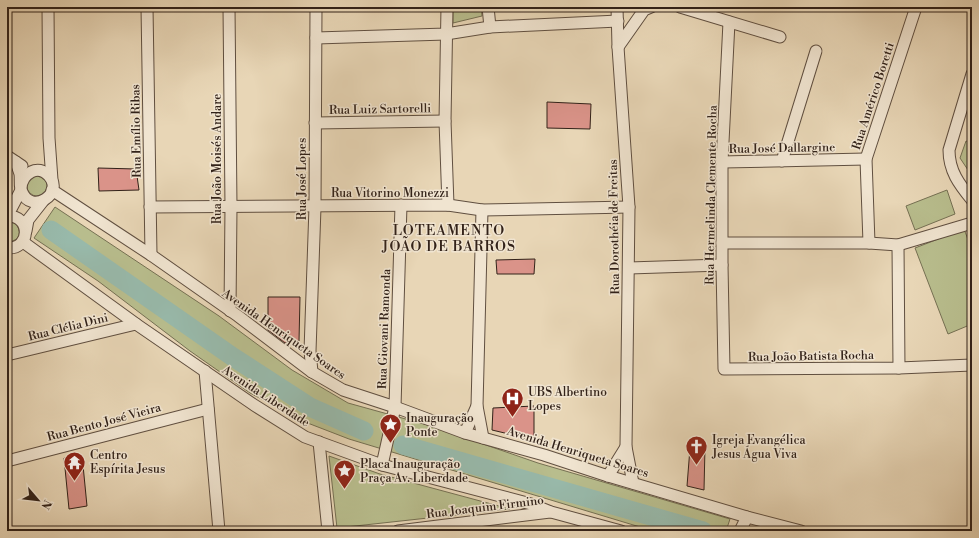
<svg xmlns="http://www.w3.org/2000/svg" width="979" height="538" font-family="'Libre Bodoni',serif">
  <rect width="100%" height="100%" fill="#e8d6b6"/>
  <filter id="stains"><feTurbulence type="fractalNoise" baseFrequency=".005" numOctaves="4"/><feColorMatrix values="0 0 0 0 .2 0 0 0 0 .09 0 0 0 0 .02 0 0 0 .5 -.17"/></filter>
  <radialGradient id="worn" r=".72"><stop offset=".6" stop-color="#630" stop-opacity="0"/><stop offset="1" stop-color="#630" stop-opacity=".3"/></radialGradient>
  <!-- green -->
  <g fill="#b8bd8d" stroke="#757053">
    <path d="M453 7H481L482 16 453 23Z"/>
    <path d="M966 141 972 143V176L960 158Z"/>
    <circle cx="37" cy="186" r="10"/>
    <path d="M947 190 955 214 915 230 906 206Z"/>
    <path d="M55 207 219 316 292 370 348 403 431 426 538 463 730 519 726 531H657L640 527 349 439 305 422 250 393 190 351 98 281 34 238Z"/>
    <path d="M7 222 15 223C23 231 19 243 7 241Z"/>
    <path d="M964 229 972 250V324L948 334 915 248Z"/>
    <path d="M329 456 380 474 510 509 337 528Z"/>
  </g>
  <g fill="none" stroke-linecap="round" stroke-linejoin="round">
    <!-- river -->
    <g stroke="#98b9aa" stroke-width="19">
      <path d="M51 230 233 357 310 407 364 431"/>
      <path d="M403 445 703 531"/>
    </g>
  </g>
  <!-- building -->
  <g fill="#da9389" stroke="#322219">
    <path d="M547 102 591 104 590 129 547 128Z"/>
    <path d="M98 168 136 169 139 190 99 191Z"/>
    <path d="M535 259 534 274H497L496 260Z"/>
    <path d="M268 297H300L299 341 285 343 268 330Z"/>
    <path d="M534 406V440L492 430 493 408Z"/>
    <path d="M705 447 704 490 687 486 690 448Z"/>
    <path d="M82 455 87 506 69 509 64 458Z"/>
  </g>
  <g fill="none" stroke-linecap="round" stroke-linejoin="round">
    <defs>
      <g id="minor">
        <path d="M48 7 49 138 52 180"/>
        <path d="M147 7 151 255"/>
        <path d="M229 7 231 207 230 311"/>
        <path d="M447 7 445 121 448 205"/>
        <path d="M488 7 490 27"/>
        <path d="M617 7 618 47 629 207 626 447 633 483"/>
        <path d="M680 7 780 37"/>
        <path d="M729 22 722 162V265L724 369 899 368 972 365"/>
        <path d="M316 38 446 34 490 27 618 21"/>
        <path d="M618 47 644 10 651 7"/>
        <path d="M972 74 949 150C949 171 959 184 972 200"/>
        <path d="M315 123 445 121"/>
        <path d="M7 156 22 166"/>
        <path d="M782 161 816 51"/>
        <path d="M16 162C17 166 19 170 20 174 21 180 19 187 22 192 31 215 65 194 49 176 38 163 22 174 21 188"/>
        <path d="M722 162 866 159"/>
        <path d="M52 190 151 255 238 316 312 372 343 390 395 407 465 433 544 455 608 476 747 517 801 531"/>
        <path d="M150 207 448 205 482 210 629 207"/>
        <path d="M482 210 477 406 483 438"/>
        <path d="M7 215 11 209 21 190"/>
        <path d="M7 216C32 215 31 250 7 248"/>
        <path d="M26 231 28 220 43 201"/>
        <path d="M23 242 136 324 254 405 305 437 382 465 531 504 551 512 621 531"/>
        <path d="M722 243H869L898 245 972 223"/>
        <path d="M869 243 866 159 916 7"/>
        <path d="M898 245 899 368"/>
        <path d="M629 268 722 265"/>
        <path d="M7 355 136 324"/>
        <path d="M205 371 219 531"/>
        <path d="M312 372 310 351 315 207 316 7"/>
        <path d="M465 433 477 406"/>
        <path d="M319 442 328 531"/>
        <path d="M7 461 208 409"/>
        <path d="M382 465 395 407 401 205"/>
        <path d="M608 476 626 447"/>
        <path d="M398 531 550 512"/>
        <path d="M740 531 747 517"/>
      </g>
    </defs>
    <!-- minor casing -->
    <use href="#minor" stroke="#604f40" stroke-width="13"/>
    <!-- minor -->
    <use href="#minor" stroke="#f0e4d0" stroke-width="11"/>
  </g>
  <!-- icons -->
  <defs>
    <symbol id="hospital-pin" viewBox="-11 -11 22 30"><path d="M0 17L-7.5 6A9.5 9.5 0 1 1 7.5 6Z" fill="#8f2418" stroke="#f0e4d0"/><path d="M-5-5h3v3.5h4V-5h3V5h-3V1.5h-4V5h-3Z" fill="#fff"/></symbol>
    <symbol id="sight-pin" viewBox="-11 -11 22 30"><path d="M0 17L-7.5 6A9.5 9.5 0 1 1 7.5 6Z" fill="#8f2418" stroke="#f0e4d0"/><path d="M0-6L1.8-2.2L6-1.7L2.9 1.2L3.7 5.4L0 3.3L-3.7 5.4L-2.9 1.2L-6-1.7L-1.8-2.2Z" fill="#fff"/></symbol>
    <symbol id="church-pin" viewBox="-11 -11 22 30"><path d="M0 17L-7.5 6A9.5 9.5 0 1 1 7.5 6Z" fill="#8f2418" stroke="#f0e4d0"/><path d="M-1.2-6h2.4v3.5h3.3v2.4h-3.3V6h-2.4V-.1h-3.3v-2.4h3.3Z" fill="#fff"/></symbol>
    <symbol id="temple-pin" viewBox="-11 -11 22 30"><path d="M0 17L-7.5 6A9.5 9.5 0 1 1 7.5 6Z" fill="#8f2418" stroke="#f0e4d0"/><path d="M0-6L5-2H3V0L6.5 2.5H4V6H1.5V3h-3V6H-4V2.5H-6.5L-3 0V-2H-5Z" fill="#fff"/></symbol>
  </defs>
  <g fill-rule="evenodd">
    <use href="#hospital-pin" x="500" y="386" width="25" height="34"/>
    <use href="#sight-pin" x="378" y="412" width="25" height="34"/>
    <use href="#church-pin" x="684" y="434" width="25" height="34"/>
    <use href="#temple-pin" x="62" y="450" width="25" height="34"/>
    <use href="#sight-pin" x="332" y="458" width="25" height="34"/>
  </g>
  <g text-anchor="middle" stroke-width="3" stroke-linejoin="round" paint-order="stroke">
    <!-- street labels -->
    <g font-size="12" fill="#322219" stroke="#f0e4d0">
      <text transform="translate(873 96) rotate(-72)" y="4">Rua Américo Boretti</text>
      <text transform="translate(380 109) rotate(-1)" y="4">Rua Luiz Sartorelli</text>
      <text transform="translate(136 131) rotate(-91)" y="4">Rua Emílio Ribas</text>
      <text transform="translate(782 148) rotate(-1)" y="4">Rua José Dallargine</text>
      <text transform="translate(217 159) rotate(-90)" y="4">Rua João Moisés Andare</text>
      <text transform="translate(302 179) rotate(-90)" y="4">Rua José Lopes</text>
      <text x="390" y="197">Rua Vitorino Monezzi</text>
      <text transform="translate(711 195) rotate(-89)" y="4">Rua Hermelinda Clemente Rocha</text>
      <text transform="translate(614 227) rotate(-91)" y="4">Rua Dorothéia de Freitas</text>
      <text transform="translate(68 327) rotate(-14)" y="4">Rua Clélia Dini</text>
      <text transform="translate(384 329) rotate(-88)" y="4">Rua Giovani Ramonda</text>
      <text transform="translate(284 334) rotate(35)" y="4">Avenida Henriqueta Soares</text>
      <text transform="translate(811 356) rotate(-1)" y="4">Rua João Batista Rocha</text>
      <text transform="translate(266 396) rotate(33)" y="4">Avenida Liberdade</text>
      <text transform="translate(104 422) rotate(-15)" y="4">Rua Bento José Vieira</text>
      <text transform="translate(578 452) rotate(17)" y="4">Avenida Henriqueta Soares</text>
      <text transform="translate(485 507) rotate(-7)" y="4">Rua Joaquim Firmino</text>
    </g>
    <!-- poi labels -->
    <g font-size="12" fill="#322219" stroke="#f0e4d0" text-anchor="start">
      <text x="528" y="396">UBS Albertino<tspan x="528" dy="14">Lopes</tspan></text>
      <text x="406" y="422">Inauguração<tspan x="406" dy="14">Ponte</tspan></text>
      <text x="712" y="444">Igreja Evangélica<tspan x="712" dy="14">Jesus Água Viva</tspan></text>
      <text x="90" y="459">Centro<tspan x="90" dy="14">Espírita Jesus</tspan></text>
      <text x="360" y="468">Placa Inauguração<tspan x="360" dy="14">Praça Av. Liberdade</tspan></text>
    </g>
    <!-- quarter labels -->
    <g font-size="14" letter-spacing="1" fill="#322219" stroke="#f0e4d0">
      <text x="449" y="235">LOTEAMENTO<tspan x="449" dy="16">JOÃO DE BARROS</tspan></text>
    </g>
  </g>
  <!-- margin -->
  <rect width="979" height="538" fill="none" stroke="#e8d6b6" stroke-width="24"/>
  <rect x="8" y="8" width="963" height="522" fill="none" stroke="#322219" stroke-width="2"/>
  <rect x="12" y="12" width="955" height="514" fill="none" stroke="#322219"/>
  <!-- north arrow -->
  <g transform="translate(38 500) rotate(118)" stroke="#f0e4d0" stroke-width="3" paint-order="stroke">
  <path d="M0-3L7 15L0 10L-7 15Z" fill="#322219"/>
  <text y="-6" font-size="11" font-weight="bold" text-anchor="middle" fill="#322219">N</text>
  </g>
  <rect width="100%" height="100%" filter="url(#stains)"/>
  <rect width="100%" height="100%" fill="url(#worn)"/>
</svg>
